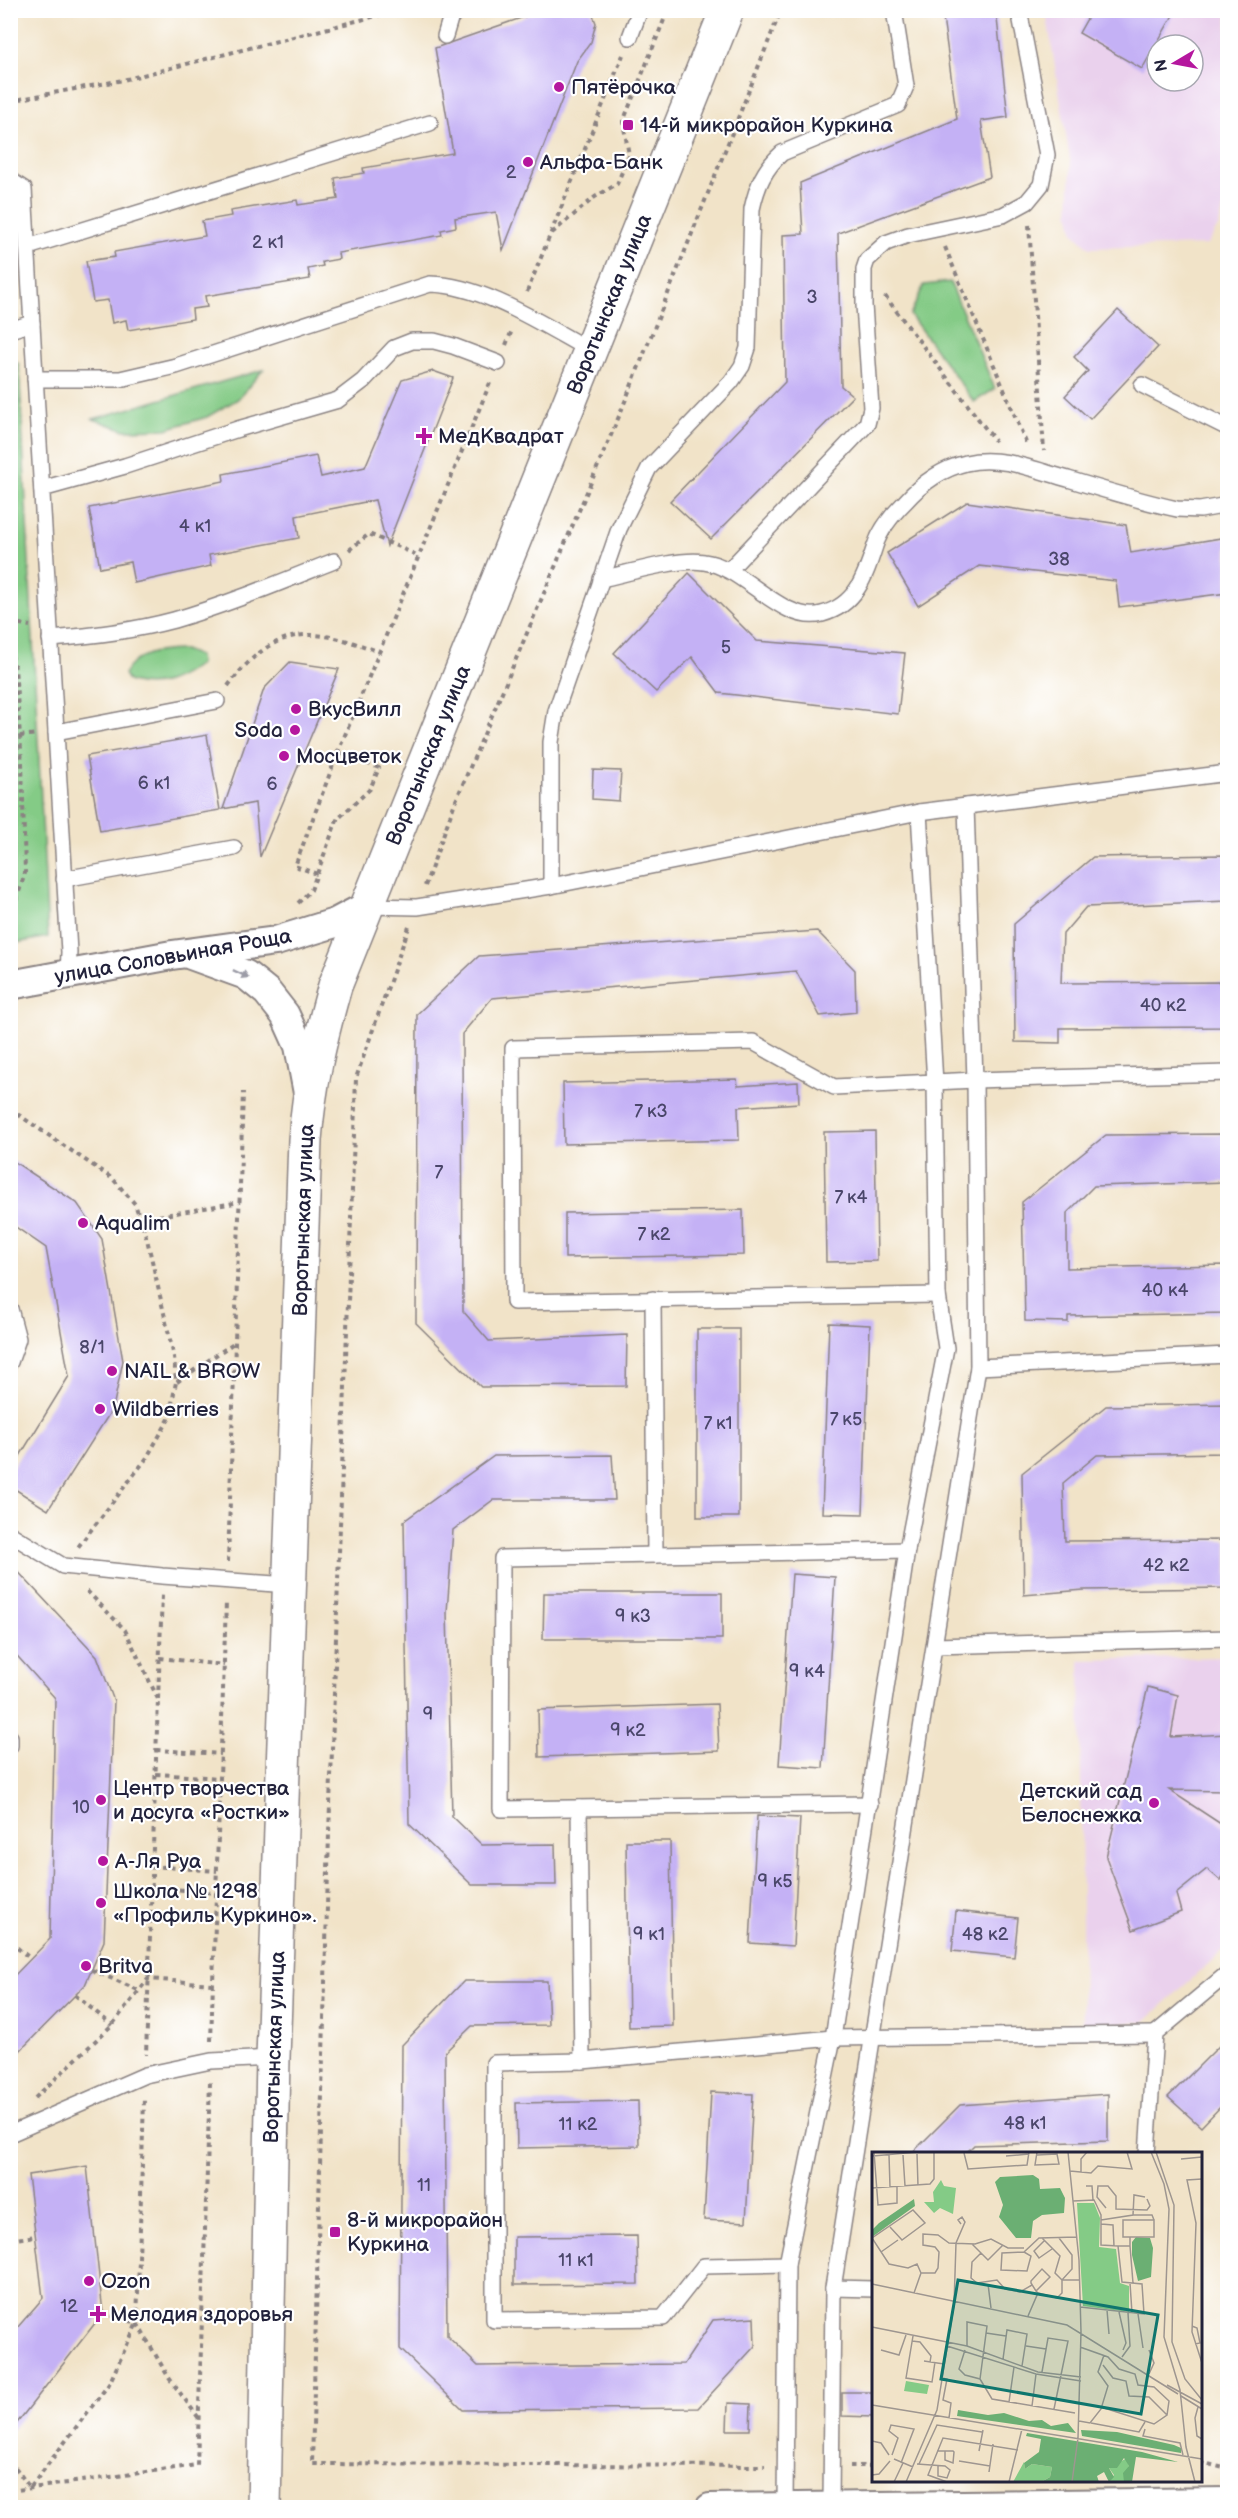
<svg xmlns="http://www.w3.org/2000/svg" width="1238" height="2518" font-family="'Balsamiq Sans',sans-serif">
  <rect width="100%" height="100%" fill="#fff"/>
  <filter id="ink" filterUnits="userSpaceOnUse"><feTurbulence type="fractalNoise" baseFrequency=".0167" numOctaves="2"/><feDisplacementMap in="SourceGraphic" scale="12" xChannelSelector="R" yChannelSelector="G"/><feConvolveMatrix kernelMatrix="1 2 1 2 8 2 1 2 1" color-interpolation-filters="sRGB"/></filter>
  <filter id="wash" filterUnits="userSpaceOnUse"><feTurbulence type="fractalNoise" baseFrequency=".008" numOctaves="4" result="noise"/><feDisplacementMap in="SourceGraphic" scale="24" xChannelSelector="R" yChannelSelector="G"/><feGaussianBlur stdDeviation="1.35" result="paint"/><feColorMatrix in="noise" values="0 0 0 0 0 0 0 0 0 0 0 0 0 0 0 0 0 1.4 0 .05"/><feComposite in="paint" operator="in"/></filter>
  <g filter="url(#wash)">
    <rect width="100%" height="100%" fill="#f1e3c8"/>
    <!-- built -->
    <g fill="#ead1ed" fill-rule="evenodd">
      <path d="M1046 11H1227V195L1219 225 1207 245 1090 248 1074 233 1069 212 1071 166ZM1157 45H1193V81H1157Z"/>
      <path d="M1227 1657V1947L1144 2022 1083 2024 1080 1660Z"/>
    </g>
    <!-- green -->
    <g fill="#84cb86" stroke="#537660" stroke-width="1.5">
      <path d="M950 282 995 389 974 402 910 315 924 285Z"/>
      <path d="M10 359 19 364 48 937 11 944Z"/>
      <path d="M263 370 238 399 207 417 166 429 125 430 93 419Z"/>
      <path d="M184 650 199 656 200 664C177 680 156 691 128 681L124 674C137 651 160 651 184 650Z"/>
    </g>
    <!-- forest -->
    <path fill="#6baf73" stroke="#466857" stroke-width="1.5" d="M11 123 16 124 12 162 11 163Z"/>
    <g id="blocks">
      <!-- building -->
      <g fill="#c4b1f5">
        <path d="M544 10H591L596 23 591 42 577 61 503 250 496 212 455 218 456 227 441 230 442 235 338 253 339 259 322 262 323 266 308 269 310 279 205 296 207 307 192 309 193 319 128 330 126 320 112 323 108 300 93 302 86 261 115 257 114 252 205 236 202 221 231 216 230 211 297 200 298 205 338 199 335 178 364 173 363 168 453 153 435 48Z"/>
        <path d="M942 10H996L1008 117 981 121 990 177 838 233 841 386 853 396 711 539 670 501 785 382 783 235 803 234 800 183 957 119Z"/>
        <path d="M1092 10H1176L1142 69 1079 33Z"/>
        <path d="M1118 310 1158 347 1090 419 1065 396 1088 371 1074 357Z"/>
        <path d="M433 371 453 378 387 546 375 500 296 516 299 538 209 555 211 566 134 583 130 562 100 568 89 508 224 481 223 474 316 456 321 477 365 467 402 380Z"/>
        <path d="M967 502 1126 525 1131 553 1227 537V593L1119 607 1116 581 979 566 918 606 887 553Z"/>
        <path d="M689 573 757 641 905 653 898 714 719 693 692 657 656 692 614 653Z"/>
        <path d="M290 662 339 669 260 857 255 803 223 809 264 689Z"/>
        <path d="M207 735 220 810 100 831 87 756Z"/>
        <path d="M593 770 621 771 619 801 592 799Z"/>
        <path d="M1227 855V901L1086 907 1063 934 1061 983 1227 982V1027L1060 1028V1043L1015 1042 1014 924 1093 857Z"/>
        <path d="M817 931 855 970 856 1012 820 1016 796 971 492 998 462 1034 463 1311 489 1341 627 1335 626 1386 481 1387 416 1323 417 1014 479 956Z"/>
        <path d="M737 1079 738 1086 798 1082 799 1103 738 1107 739 1140 564 1144 563 1083Z"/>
        <path d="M875 1131 877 1261 826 1262 824 1132Z"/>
        <path d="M1227 1134V1182L1094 1186 1067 1213V1268L1227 1265V1313L1068 1316V1322L1025 1321 1022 1202 1106 1135Z"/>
        <path d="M10 1159 77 1203 102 1239 123 1361 113 1408 48 1510 10 1486V1472L69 1376 46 1248 10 1223Z"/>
        <path d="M743 1210 744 1255 565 1258V1213Z"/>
        <path d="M829 1323 870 1325 863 1514 822 1513Z"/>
        <rect x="697" y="1329" width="42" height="188"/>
        <path d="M1227 1404V1453L1097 1455 1063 1483 1065 1541 1227 1540V1588L1084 1590 1024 1595 1022 1473 1106 1406Z"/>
        <path d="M612 1455 615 1500H493L453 1530 447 1612 452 1816 482 1845 555 1844 556 1885H472L409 1824 404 1521 494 1456Z"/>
        <path d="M10 1563 97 1656 114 1701 104 1941 85 1985 10 2061V1980L50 1939 55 1698 10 1648Z"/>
        <path d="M792 1574 835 1577 823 1768 779 1765Z"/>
        <path d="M544 1593H722V1639H543Z"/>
        <path d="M1148 1687 1178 1695 1171 1737 1227 1734V1791L1169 1790 1227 1828V1866L1220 1880 1207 1869 1176 1894 1181 1912 1133 1930 1106 1857Z"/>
        <path d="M717 1704 719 1751 539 1757 538 1710Z"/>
        <path d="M757 1816 800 1818 793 1946 750 1943Z"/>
        <path d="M626 1841H670L673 2026 629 2027Z"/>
        <path d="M956 1911 1018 1918 1014 1957 952 1951Z"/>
        <path d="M464 1981H547L549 2025 472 2026 445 2052 447 2336 478 2366 684 2364 713 2320 754 2317 755 2346 698 2408 463 2410 400 2349 402 2045Z"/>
        <path d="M1227 2038V2100L1201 2127 1168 2097Z"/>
        <path d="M711 2092 753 2094 746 2222 704 2220Z"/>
        <path d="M1108 2094V2141L974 2145 965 2154H911L960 2105Z"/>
        <path d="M638 2101 639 2146 517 2148 516 2103Z"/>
        <path d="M87 2166 103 2313 10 2432V2336L43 2298 28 2175Z"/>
        <path d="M637 2236 638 2284 514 2285V2237Z"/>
        <path d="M842 2392H873V2417L842 2416Z"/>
        <path d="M728 2403 751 2404 750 2430H727Z"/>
      </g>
    </g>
  </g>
  <g filter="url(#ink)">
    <use href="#blocks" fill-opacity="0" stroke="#8a8282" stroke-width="1.5"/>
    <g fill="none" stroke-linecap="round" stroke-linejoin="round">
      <defs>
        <g id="service">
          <path d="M445 36 450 19 457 10"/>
          <path d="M630 37 640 10"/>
          <path d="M10 180 24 189 69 952 68 975"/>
          <path d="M28 247 430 123"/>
          <path d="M10 330 32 323"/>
          <path d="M35 379H120L176 366 430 284C484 285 543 325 591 351"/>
          <path d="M1142 385 1228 428"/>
          <path d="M42 489 125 466 238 429 338 400 363 381 394 348 412 341H434L453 346 498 363"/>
          <path d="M729 570 867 424 871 408 864 305V269L867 260 886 243 908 235 1003 215 1027 202 1041 185 1047 155 1019 10"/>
          <path d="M601 579C629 573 677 558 704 562 743 566 783 625 822 614 856 605 865 577 875 546 880 530 893 514 905 502 922 483 941 469 966 463 1000 455 1035 470 1068 479 1104 490 1140 501 1177 509L1200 510 1228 505"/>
          <path d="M50 639C92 636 133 631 174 620 229 604 281 582 334 561"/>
          <path d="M56 732 217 701"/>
          <path d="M64 879 234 848"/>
          <path d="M551 886V742L556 711 619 529 649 468 731 382 742 366 748 348 752 209C757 186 764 169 782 153L898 105 906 86 894 10"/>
          <path d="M367 906 417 907 551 886 919 812 1228 773"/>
          <path d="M938 1295 514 1302 513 1048 753 1042 834 1087 975 1080 1228 1073"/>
          <path d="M653 1299 655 1555"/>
          <path d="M10 1309 18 1339 10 1362"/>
          <path d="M978 1367 1228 1355"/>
          <path d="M10 1534 63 1566 162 1576 289 1585"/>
          <path d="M935 1646 1228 1638"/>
          <path d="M10 1737V1746"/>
          <path d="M870 1804 501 1809 502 1558 907 1550"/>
          <path d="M579 1808 582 2061"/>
          <path d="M10 2134 145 2075 211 2061 273 2058"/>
          <path d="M1147 2154 1155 2034 1228 1973"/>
          <path d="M787 2264 704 2266 663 2318 494 2320V2063L582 2061 833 2038 1155 2034"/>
          <path d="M833 2288 874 2289"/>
          <path d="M831 2505 833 2288 978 1367 975 1080 966 806"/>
          <path d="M785 2506 787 2264 833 2038 907 1550 946 1348 938 1295 935 1083 919 812"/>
        </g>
        <g id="minor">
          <path d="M191 955 246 975 267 992 285 1015 299 1046 308 1093"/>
          <path d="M10 985 172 955 276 941 335 923 367 906"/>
          <path d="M710 2508 1228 2502"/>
        </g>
        <path id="tertiary" d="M264 2508 273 2058 305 1140C309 1086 320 1039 335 986L727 10"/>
      </defs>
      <!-- service casing -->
      <use href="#service" stroke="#8a8282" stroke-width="18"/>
      <!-- minor casing -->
      <use href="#minor" stroke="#8a8282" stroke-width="32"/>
      <!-- tertiary casing -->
      <use href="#tertiary" stroke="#8a8282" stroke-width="36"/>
      <!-- path -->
      <g stroke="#8a8282" stroke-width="4" stroke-dasharray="4.5 4.5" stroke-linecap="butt">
        <path d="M10 101 123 80 400 10"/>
        <path d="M1029 225 1044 451"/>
        <path d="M552 233 595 197 617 184 629 155 623 122 668 10"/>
        <path d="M945 247 1027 445"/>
        <path d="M527 292 623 55"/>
        <path d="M885 296 995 441"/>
        <path d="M506 345 512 330"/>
        <path d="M349 550 369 534 419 556"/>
        <path d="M10 622 30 626"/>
        <path d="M10 646 15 668 22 763 25 873 10 920"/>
        <path d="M228 686C275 624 311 626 380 652"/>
        <path d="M20 736 37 734"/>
        <path d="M317 874 295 866 338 752 490 383"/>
        <path d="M425 886 454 805 620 414 781 10"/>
        <path d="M298 903 311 890 338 817H340L370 789 379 768 338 752"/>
        <path d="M409 927 356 1078 329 1833 312 2464 765 2466"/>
        <path d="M10 1109 113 1179 135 1204 147 1239 174 1357 176 1382 169 1419 146 1459 78 1547"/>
        <path d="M141 1219 240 1202"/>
        <path d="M177 1382 235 1342"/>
        <path d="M228 1562 243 1092"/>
        <path d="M87 1591 125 1630 158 1699 146 2055"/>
        <path d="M160 1658 224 1665"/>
        <path d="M158 1699 162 1595"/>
        <path d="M156 1750 221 1754"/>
        <path d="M156 1774 220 1778"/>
        <path d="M152 1866 217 1871"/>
        <path d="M152 1887 216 1893"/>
        <path d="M10 1942 31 1959"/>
        <path d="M92 1970 138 1990"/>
        <path d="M75 1995 112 2025"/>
        <path d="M211 2041 226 1602"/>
        <path d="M35 2098 112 2025 148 1979 213 1984"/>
        <path d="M10 2240 35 2236"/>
        <path d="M103 2313 137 2323 169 2378 198 2417"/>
        <path d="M10 2460 30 2488 109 2384 137 2323 144 2099"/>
        <path d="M1200 2462 1228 2469"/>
        <path d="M850 2466H874"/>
        <path d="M10 2491 197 2465 210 2082"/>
        <path d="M10 2491 13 2508"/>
      </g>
      <!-- service -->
      <use href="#service" stroke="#fff" stroke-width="15"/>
      <!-- minor -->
      <use href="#minor" stroke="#fff" stroke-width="28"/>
      <!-- tertiary -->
      <use href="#tertiary" stroke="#fff" stroke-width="33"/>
    </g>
    <!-- one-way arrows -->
    <defs><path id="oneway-solid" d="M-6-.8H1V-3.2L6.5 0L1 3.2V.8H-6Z" transform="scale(1.5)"/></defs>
    <use fill="#9c9ca7" href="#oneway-solid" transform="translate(241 974) rotate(25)"/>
  </g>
  <!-- markers -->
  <g fill="#b5179e" stroke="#fff" stroke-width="2">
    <circle cx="559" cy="87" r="6"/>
    <rect x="622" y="119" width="12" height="12" rx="3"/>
    <circle cx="528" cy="162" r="6"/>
    <path d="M421 427h6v6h6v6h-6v6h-6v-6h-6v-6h6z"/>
    <circle cx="296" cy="709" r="6"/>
    <circle cx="295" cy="730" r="6"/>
    <circle cx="284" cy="756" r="6"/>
    <circle cx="83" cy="1223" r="6"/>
    <circle cx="112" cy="1371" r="6"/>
    <circle cx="100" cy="1409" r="6"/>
    <circle cx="101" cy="1800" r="6"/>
    <circle cx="1154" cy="1803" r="6"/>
    <circle cx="103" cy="1861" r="6"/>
    <circle cx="101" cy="1903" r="6"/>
    <circle cx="86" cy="1966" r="6"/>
    <rect x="329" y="2226" width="12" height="12" rx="3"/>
    <circle cx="89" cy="2281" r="6"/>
    <path d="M95 2305h6v6h6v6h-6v6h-6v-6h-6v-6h6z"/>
  </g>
  <g text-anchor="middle" stroke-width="4.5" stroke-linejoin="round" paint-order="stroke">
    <!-- number labels -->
    <g font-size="18" fill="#4a466a">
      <text x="511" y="178">2</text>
      <text x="268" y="248">2 к1</text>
      <text x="812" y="303">3</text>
      <text x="195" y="532">4 к1</text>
      <text x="1059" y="565">38</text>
      <text x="726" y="653">5</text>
      <text x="154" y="789">6 к1</text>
      <text x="272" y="790">6</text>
      <text x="1163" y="1011">40 к2</text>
      <text x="651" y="1117">7 к3</text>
      <text x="439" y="1178">7</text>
      <text x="851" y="1203">7 к4</text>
      <text x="654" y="1240">7 к2</text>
      <text x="1165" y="1296">40 к4</text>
      <text x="92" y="1353">8/1</text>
      <text x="846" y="1425">7 к5</text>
      <text x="718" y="1429">7 к1</text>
      <text x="1166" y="1571">42 к2</text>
      <text x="633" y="1622">9 к3</text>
      <text x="807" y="1677">9 к4</text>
      <text x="428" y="1720">9</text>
      <text x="628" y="1736">9 к2</text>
      <text x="81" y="1813">10</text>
      <text x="775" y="1887">9 к5</text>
      <text x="649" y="1940">9 к1</text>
      <text x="985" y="1940">48 к2</text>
      <text x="1025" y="2129">48 к1</text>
      <text x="578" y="2130">11 к2</text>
      <text x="424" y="2191">11</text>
      <text x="576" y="2266">11 к1</text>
      <text x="69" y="2312">12</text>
    </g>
    <!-- poi labels -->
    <g font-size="21" fill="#22223b" stroke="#fff" text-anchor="start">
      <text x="571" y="94">Пятёрочка</text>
      <text x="640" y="132">14-й микрорайон Куркина</text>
      <text x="540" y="169">Альфа-Банк</text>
      <text x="438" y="443">МедКвадрат</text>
      <text x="308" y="716">ВкусВилл</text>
      <text x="283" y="737" text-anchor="end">Soda</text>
      <text x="296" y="763">Мосцветок</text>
      <text x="95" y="1230">Aqualim</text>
      <text x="124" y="1378">NAIL &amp; BROW</text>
      <text x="112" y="1416">Wildberries</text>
      <text x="113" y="1795">Центр творчества<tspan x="113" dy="24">и досуга «Ростки»</tspan></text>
      <text x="1142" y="1798" text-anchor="end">Детский сад<tspan x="1142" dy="24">Белоснежка</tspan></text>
      <text x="115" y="1868">А-Ля Руа</text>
      <text x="113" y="1898">Школа № 1298<tspan x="113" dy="24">«Профиль Куркино».</tspan></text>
      <text x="98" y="1973">Britva</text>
      <text x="347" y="2227">8-й микрорайон<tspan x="347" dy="24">Куркина</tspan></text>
      <text x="101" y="2288">Ozon</text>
      <text x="110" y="2321">Мелодия здоровья</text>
    </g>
    <!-- street labels -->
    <g font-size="21" fill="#22223b" stroke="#fff">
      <text transform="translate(609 304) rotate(-68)" y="7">Воротынская улица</text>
      <text transform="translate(428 755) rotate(-68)" y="7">Воротынская улица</text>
      <text transform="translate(173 956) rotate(-10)" y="7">улица Соловьиная Роща</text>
      <text transform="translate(303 1220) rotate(-88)" y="7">Воротынская улица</text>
      <text transform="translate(274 2047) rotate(-88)" y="7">Воротынская улица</text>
    </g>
  </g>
  <!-- overview -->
  <g transform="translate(872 2152)">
    <rect width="330" height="330" fill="#f1e3c8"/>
    <path d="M69 28 72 34 84 36 81 62 68 56 62 61 52 50H62L61 40ZM205 51H222L228 66 227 95 244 97 248 131 257 134V160L211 154ZM34 229 57 233 55 242 32 239ZM255 306 257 314 252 330H237L242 323 237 316ZM152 310 153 317 160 312 180 315 178 325 169 330H141Z" fill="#84cb86"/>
    <path d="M161 23 167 27 168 37 188 36 193 46 192 61 170 63 161 69 159 86H144L127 65 131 53 123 30 128 25ZM42 47 43 54 0 85V78L7 71ZM264 85 278 86 281 96 279 125 266 129 260 103V90ZM86 258 116 263 132 261 157 269 170 268 179 274 196 271 204 281 85 264ZM209 278 245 280 302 293 309 296V301L210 284ZM155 281 270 300 306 310 264 305 260 330H252L251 321 257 314 252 306 245 316H237L242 325 237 330 232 320 225 324 227 330H169L178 325 180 315 160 312 153 317 152 311 167 300 169 287 154 284Z" fill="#6baf73"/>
    <path fill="none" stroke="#9e9690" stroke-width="1.5" d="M2 0 6 53 25 51V35M73 0H121M165 0 163 13 187 12 185 2 165 3M196 0 207 108 209 180 206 286 200 330M279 0 292 32 297 57 292 185 308 238 314 295 323 330M284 0 302 53 300 190 313 227 330 248M92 1 96 17 155 13 157 0M45 2 46 34M17 3 18 35M31 3 33 34M1 4 45 0M134 4 157 2M309 7 330 5M198 19 219 21 226 14 260 17 255 0M209 20V7L215 0M330 27 315 28 324 71 320 180 330 211M214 34H220L221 48M0 36 58 32 62 27V0M201 49 222 48 224 52 229 63V93L246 94 250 130 270 132 272 162 208 155M234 56 225 45 226 34H236L244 44V57L275 58 278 54 275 47M261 63H280L282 68M229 68 261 63 262 43 273 45M229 72 241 73 242 94M18 75 30 88 53 71 41 58 0 86 17 112 36 116 45 112 49 121 42 141M170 86 188 104 183 121 190 128 200 117V103L187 86M172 89 162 99 167 106 180 97M100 92 116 108 131 93M246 94H258L261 131M258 94V85H251V68H282V85H258M9 100 26 88M152 100 159 104 155 119 129 118 130 101 152 100 167 86 205 85M109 101 100 110 99 126 105 131 125 128 133 137 148 140 160 133M49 121H63L66 116 67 100 63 95 51 93V82L66 83 77 91 103 92 119 87 136 96H152M258 131 260 161M0 132 195 173 306 242M116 132 119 156M164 139 178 125 170 117 159 129V131L164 139 166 141M235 158 237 182M247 160 254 191 251 198M266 162 271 196M156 164 166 141 185 146 190 141V128H208M320 174 325 176 328 191 323 192M0 175 95 194 166 220 209 225M114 181 134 184M41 184 34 226 60 230 63 210M40 189 48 190 59 204 58 210M75 194 164 222 209 229M95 194V170L115 174 108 227M154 194 174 197M208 195 236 205 247 217 263 222 266 233 282 235 297 249 295 263 282 272 229 255M9 198 27 203 34 183M93 198 87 217 93 223 108 227 120 247 203 261M250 205 258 194 256 161M131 207 135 178 155 182 150 214M52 209 72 212M231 213 241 226 254 229 257 244 277 245 295 263M170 220 176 186 196 189 182 257M277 222 282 211 277 198M70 226 75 227 71 248 79 251 77 266M295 233 330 252M309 244 330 257M137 250 142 215M0 253 330 307M160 254 164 222M326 255 323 266 325 284 330 287M207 269 218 271 229 257 236 234 226 220 232 203M219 271 267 280 273 270M273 277 271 284 308 291 311 303M0 289 9 291 17 303M65 299H81L82 300 81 311 73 308V299M107 299 111 278M20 303 26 286 17 279 19 273 42 277 29 311M22 307 41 315M87 309 118 314M45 312 73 314 78 318 75 326 66 324V314M47 312 65 273 110 280M117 320 121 292M0 323 7 322 18 309M22 330 31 311M34 330 65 258 82 153 84 91 93 70 90 65 86 68 89 72M75 330 56 323 71 286 146 298M137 330 150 277"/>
    <path fill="#0f766e" fill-opacity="0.15" stroke="#0f766e" stroke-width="3" d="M86 128 286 163 269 262 69 227Z"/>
    <rect width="330" height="330" fill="none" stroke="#22223b" stroke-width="3"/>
  </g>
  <!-- margin -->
  <rect width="1238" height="2518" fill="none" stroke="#fff" stroke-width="36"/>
  <!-- north arrow -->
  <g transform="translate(1175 63) rotate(260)"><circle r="28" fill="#ffffff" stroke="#a7a7b1" stroke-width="1.5"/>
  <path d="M0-4.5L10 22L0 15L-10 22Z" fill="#b5179e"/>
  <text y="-9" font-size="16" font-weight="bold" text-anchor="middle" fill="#22223b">N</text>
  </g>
</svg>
